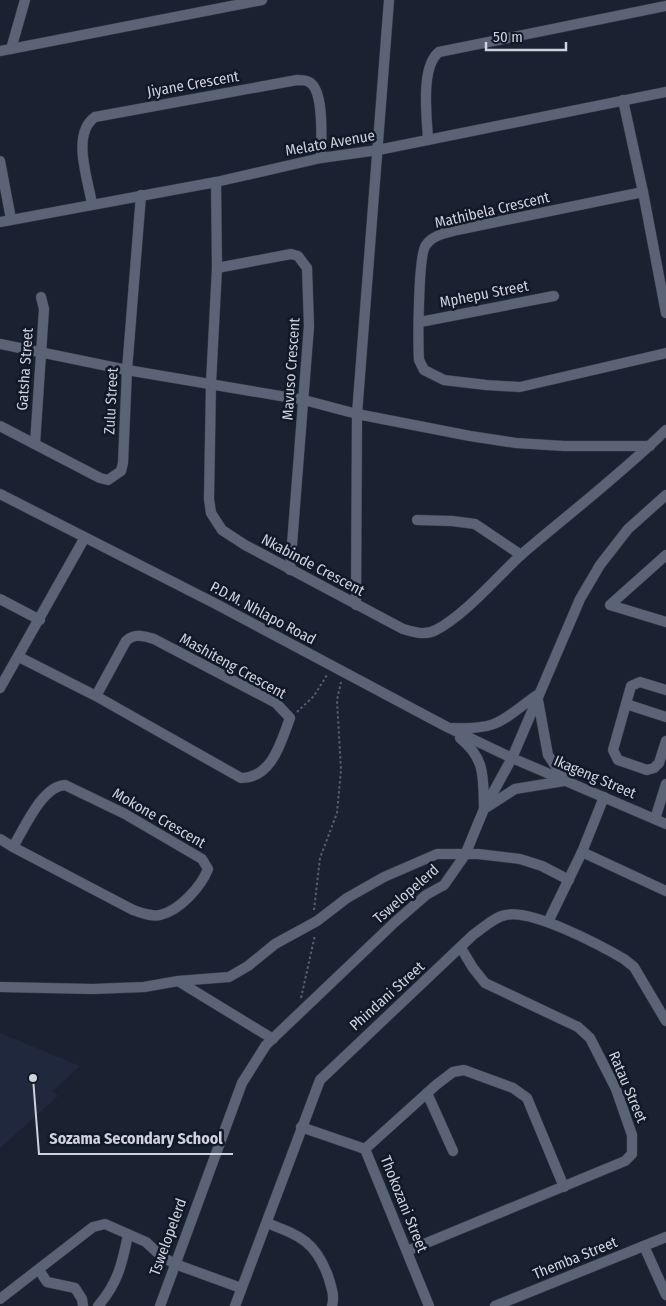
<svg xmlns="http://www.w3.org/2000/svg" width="666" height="1306" font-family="'Fira Sans Condensed',sans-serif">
  <rect width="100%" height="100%" fill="#1a2231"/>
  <!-- built -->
  <path fill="#1f283d" d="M0 1033 80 1066 53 1091 58 1096 0 1148Z"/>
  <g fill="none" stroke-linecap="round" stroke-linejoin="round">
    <defs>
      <g id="minor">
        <path d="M11 49 25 0"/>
        <path d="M0 51 262 0"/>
        <path d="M623 100 643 192 666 313"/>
        <path d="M428 140C427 117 420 67 439 52L666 6"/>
        <path d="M0 161 11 219"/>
        <path d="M216 182 217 268 211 383 209 499 211 513 222 530 245 545 403 629C414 632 425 636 436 630 465 615 497 577 522 554 570 513 621 474 666 430"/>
        <path d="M643 192 457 230C446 233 433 235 426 245 418 254 418 343 419 360L424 370 444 380 486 385 520 387 666 353"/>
        <path d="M92 204C88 179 71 134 95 117L297 80C301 80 306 80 309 82 325 90 321 142 321 158"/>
        <path d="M0 222 216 182 321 158 378 150 666 92"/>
        <path d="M217 268 291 254 298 256 307 268 309 326 290 570"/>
        <path d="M420 322 554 296"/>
        <path d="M0 344 127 370 304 400 357 414 470 436 516 443 564 446H650"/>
        <path d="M0 426 100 478 108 480 121 471 123 463 127 370 141 195"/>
        <path d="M35 444 44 309 41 297"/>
        <path d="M0 494 216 604 447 727 512 758 666 824"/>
        <path d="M417 520 452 521 475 524 521 555"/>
        <path d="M666 555 610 605 666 622"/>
        <path d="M0 599 40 620"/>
        <path d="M356 605 357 414 389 0"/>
        <path d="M19 657 96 696 241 778C272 778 281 742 290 718L276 703 154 639C143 636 135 633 126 641L96 696"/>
        <path d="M0 688 84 539"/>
        <path d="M666 690 640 682 631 686 613 750 618 760 647 770 654 768 659 763 666 741"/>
        <path d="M626 704 666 717"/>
        <path d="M453 728C499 730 502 720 537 695L548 755 565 780"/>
        <path d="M460 738C486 759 483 778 484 808"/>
        <path d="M487 807 515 789 564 781"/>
        <path d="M655 819 666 784"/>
        <path d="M0 839 13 847 133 910C142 913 151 917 160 915 179 911 201 887 208 869L202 859 125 814 65 785C42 786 24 829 13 847"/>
        <path d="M582 852 604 797"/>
        <path d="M548 922 582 852 666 891"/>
        <path d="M178 981 273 1039"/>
        <path d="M0 987 93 989 144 987 178 981 229 977 248 966 275 944 317 921 347 898 384 877 437 854H478L520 859 542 866 569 880"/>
        <path d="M427 1093 453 1151"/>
        <path d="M301 1127 365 1149 429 1306"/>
        <path d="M365 1149 436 1085 453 1072 464 1070 513 1088 527 1098 564 1187"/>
        <path d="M267 1223C300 1236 315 1241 328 1276 331 1286 335 1296 332 1306"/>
        <path d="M644 1246 666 1295"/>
        <path d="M407 1251 625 1161 632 1154V1135L616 1089 590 1038 578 1027 485 983 473 968 461 948"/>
        <path d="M39 1270 47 1282 75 1288 82 1299 83 1306"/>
        <path d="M0 1299 93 1227 105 1224 146 1242 161 1256 175 1264 241 1288"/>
        <path d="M98 1306C118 1283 122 1264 128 1235"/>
        <path d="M160 1306 242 1083 266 1045 395 922 426 895 444 885 465 855 484 809 512 758 580 599 600 565 628 529 666 495"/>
        <path d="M235 1306 320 1080 473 935C483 928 494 917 506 915 532 909 600 945 624 959L634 967 666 1021"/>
        <path d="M495 1306 666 1237"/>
      </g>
    </defs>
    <!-- minor casing -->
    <use href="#minor" stroke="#363b47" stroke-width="11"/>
    <!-- path -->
    <g stroke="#575e6c" stroke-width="2" stroke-dasharray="2.5 2.5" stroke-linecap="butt">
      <path d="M297 712 314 696 327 675"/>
      <path d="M314 910 320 858 337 813 341 770 337 700 341 682"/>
      <path d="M301 998 315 935"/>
    </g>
    <!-- minor -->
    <use href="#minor" stroke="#5b6376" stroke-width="10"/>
  </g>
  <g text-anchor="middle" stroke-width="5" stroke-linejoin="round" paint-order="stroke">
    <!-- street labels -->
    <g font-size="15" fill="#cdd2dc" stroke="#111827">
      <text transform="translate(193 84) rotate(-10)" y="5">Jiyane Crescent</text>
      <text transform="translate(330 143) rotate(-10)" y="5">Melato Avenue</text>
      <text transform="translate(492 210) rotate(-13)" y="5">Mathibela Crescent</text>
      <text transform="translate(484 294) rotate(-11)" y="5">Mphepu Street</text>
      <text transform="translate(25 369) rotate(-86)" y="5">Gatsha Street</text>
      <text transform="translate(291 369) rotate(-86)" y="5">Mavuso Crescent</text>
      <text transform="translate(111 401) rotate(-87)" y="5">Zulu Street</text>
      <text transform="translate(313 565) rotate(28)" y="5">Nkabinde Crescent</text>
      <text transform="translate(263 613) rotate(28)" y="5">P.D.M. Nhlapo Road</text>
      <text transform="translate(233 666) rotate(29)" y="5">Mashiteng Crescent</text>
      <text transform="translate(595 777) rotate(23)" y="5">Ikageng Street</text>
      <text transform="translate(159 818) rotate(30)" y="5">Mokone Crescent</text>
      <text transform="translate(406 894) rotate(-41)" y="5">Tswelopelerd</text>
      <text transform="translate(387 996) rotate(-42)" y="5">Phindani Street</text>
      <text transform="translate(628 1087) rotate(67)" y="5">Ratau Street</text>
      <text transform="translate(404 1204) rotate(68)" y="5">Thokozani Street</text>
      <text transform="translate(168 1237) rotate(-70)" y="5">Tswelopelerd</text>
      <text transform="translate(575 1258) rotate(-22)" y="5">Themba Street</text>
    </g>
  </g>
  <!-- callouts -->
  <path fill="none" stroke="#cdd2dc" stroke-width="2" d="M33 1078L39 1154H233"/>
  <circle fill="#cdd2dc" stroke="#111827" stroke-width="2" cx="33" cy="1078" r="5"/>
  <g font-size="16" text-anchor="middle" font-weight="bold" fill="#cdd2dc" stroke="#111827" stroke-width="5" stroke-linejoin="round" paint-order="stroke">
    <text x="136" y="1144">Sozama Secondary School</text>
  </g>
  <!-- scale -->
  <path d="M486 42v8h80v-8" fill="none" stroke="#cdd2dc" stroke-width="2.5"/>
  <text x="493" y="42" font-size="15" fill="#cdd2dc" stroke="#111827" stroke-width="4" paint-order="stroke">50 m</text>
</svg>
